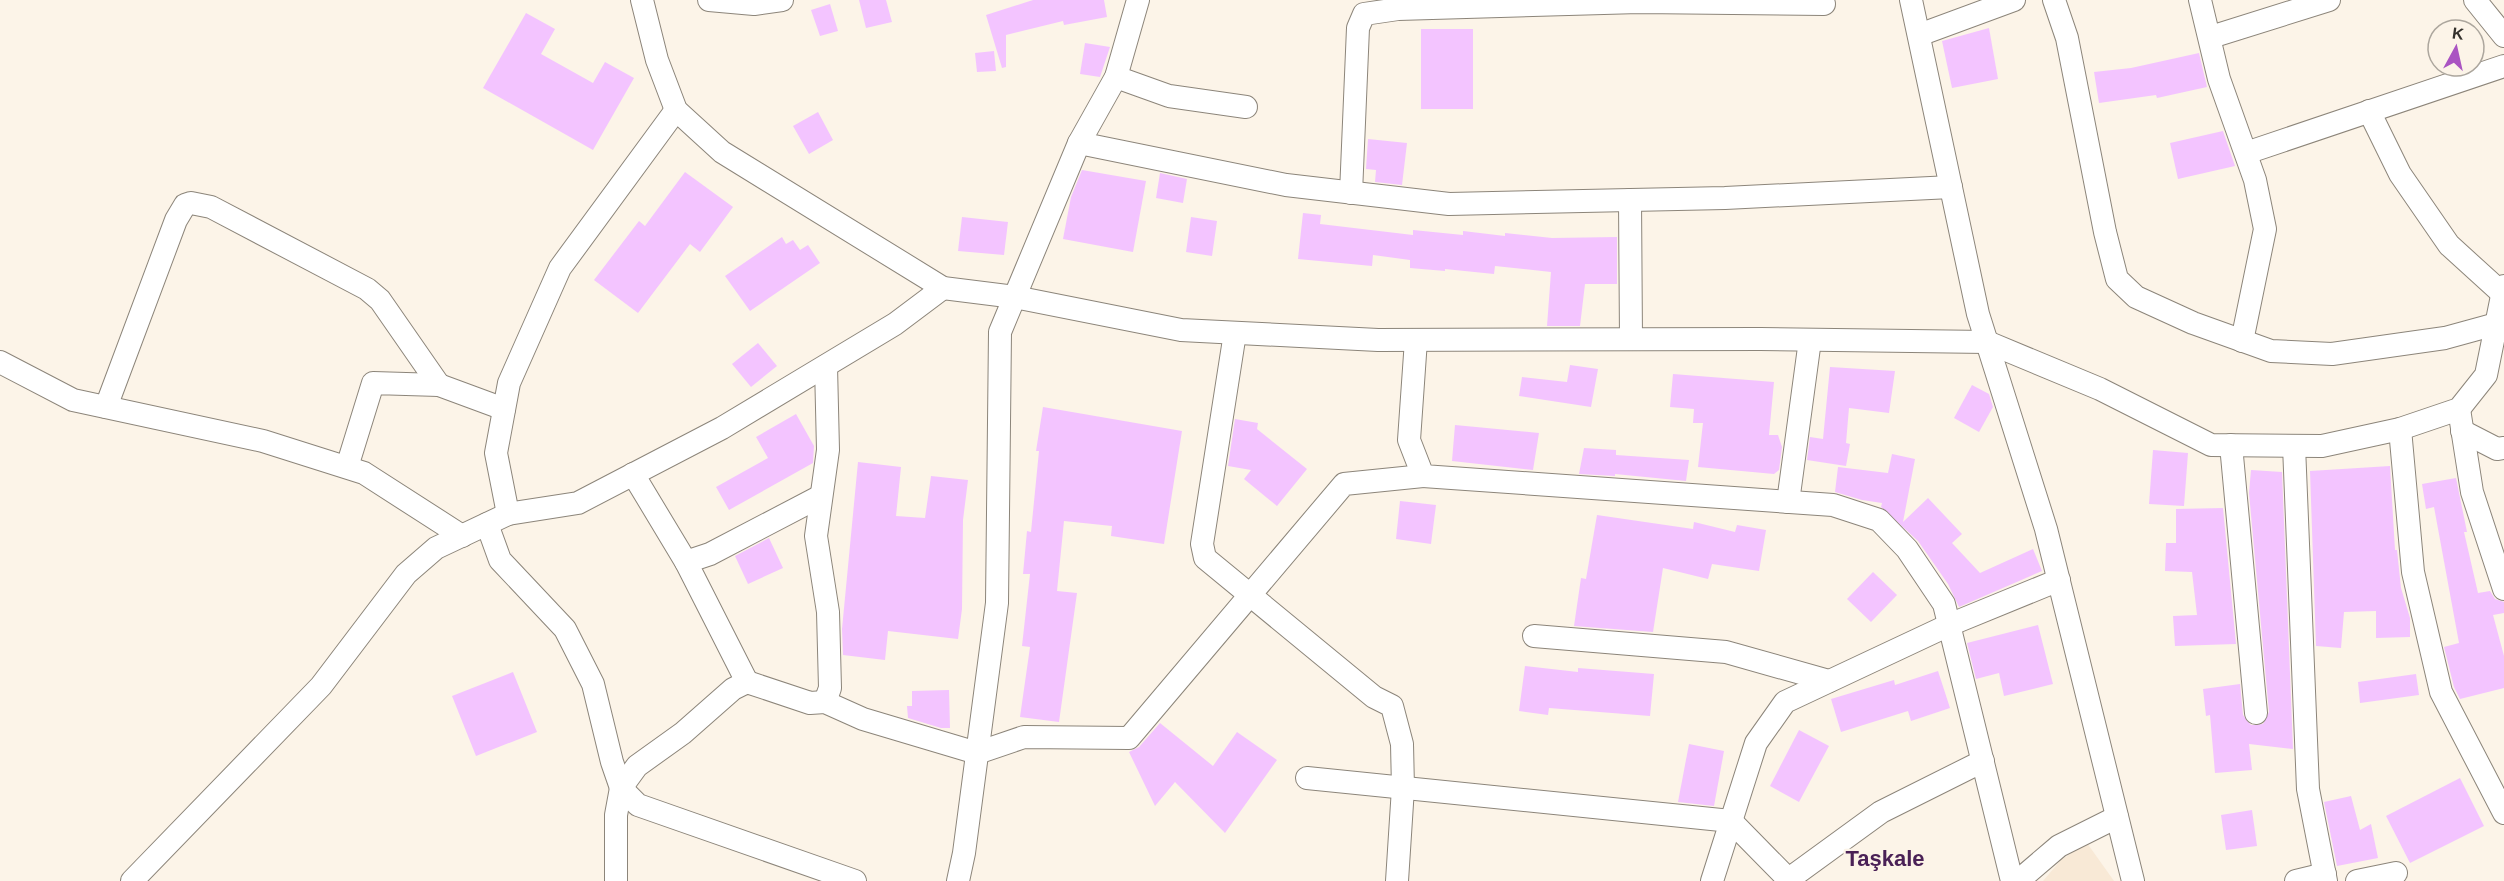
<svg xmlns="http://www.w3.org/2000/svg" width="2504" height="881" font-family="Helvetica,sans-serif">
  <rect width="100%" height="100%" fill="#fcf4e8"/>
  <!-- education -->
  <path fill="#f8e9d6" d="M2087 843 2114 881H2043L2061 860Z"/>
  <!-- building -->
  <g fill="#f3c4ff">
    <path d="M859 0H886L892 22 866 28Z"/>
    <path d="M1033 0H1104L1107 17 1064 25 1063 21 1006 35V67L1002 68 986 15Z"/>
    <path d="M830 4 838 31 820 36 811 10Z"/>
    <path d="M526 13 555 29 541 54 593 83 605 62 634 78 593 150 483 88Z"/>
    <path d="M1989 28 1998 79 1952 88 1942 41Z"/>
    <rect x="1421" y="29" width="52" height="80"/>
    <path d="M1085 43 1110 47 1100 77 1080 74Z"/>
    <path d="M994 51 996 71 977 72 975 53Z"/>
    <path d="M2199 53 2207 87 2157 98 2156 95 2099 103 2094 72 2131 68Z"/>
    <path d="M818 112 833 140 809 154 793 126Z"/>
    <path d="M2223 131 2235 166 2178 179 2170 143Z"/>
    <path d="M1368 139 1407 143 1402 185 1375 182 1376 170 1366 169Z"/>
    <path d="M1082 170 1146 181 1133 252 1063 239 1071 197Z"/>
    <path d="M685 172 733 207 700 252 690 244 638 313 594 280 639 221 645 226Z"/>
    <path d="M1160 173 1187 179 1183 203 1156 198Z"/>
    <path d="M1303 213 1321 215 1320 224 1413 235V230L1463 235V231L1505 236V233L1552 238 1617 237V284H1585L1580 326H1547L1551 272 1495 266 1494 274 1445 269V271L1410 268V260L1373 255 1372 266 1298 259Z"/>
    <path d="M962 217 1008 222 1004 255 958 251Z"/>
    <path d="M1191 217 1217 221 1212 256 1186 252Z"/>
    <path d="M782 237 786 244 793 240 800 250 808 245 820 263 750 311 725 276Z"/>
    <path d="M758 343 777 366 751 387 732 364Z"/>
    <path d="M1570 365 1598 369 1591 407 1519 396 1522 377 1567 382Z"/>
    <path d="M1830 367 1895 371 1889 413 1849 408 1846 443 1850 444 1846 466 1807 460 1810 437 1823 439Z"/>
    <path d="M1673 374 1774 382 1769 435H1778L1782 447 1779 470 1774 474 1698 467 1703 423H1693L1694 409 1670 407Z"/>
    <path d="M1972 385 1989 394 1993 407 1979 432 1954 418Z"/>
    <path d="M1043 407 1182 431 1164 544 1111 536 1112 526 1064 521 1057 591 1077 593 1059 722 1020 717 1030 647 1022 646 1030 574H1023L1027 531 1031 532 1039 451H1036Z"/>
    <path d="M796 414 814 446 813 463 729 510 716 487 768 458 756 437Z"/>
    <path d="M1235 419 1258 423 1257 429 1307 469 1277 506 1244 479 1251 470 1228 466Z"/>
    <path d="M1455 425 1539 433 1533 470 1452 461Z"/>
    <path d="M1584 448 1616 450V455L1689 460 1686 481 1615 474V476L1579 474Z"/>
    <path d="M2153 450 2188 453 2184 506 2149 504Z"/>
    <path d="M1892 454 1915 459 1903 522 1928 498 1962 534 1952 543 1980 573 2033 549 2042 571 1959 607 1948 584 1918 541 1881 507 1882 503 1862 500 1835 492 1838 467 1888 473Z"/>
    <path d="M858 462 901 467 896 516 925 518 931 476 968 480 963 520 962 609 958 639 888 631 885 660 843 655 842 629Z"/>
    <path d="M2390 466 2395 550H2397L2401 588 2410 618V637L2376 638V611L2344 612 2341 648 2316 646 2310 471Z"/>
    <path d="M2251 470 2282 472 2293 749 2249 744 2252 770 2215 773 2210 715 2206 716 2203 689 2240 684 2243 715 2251 725 2263 724 2269 712 2249 493Z"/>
    <path d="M2456 478 2467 532H2464L2478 593 2490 591 2495 599 2504 602V613L2493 615 2504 656V688L2460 699 2454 687 2444 647 2459 643 2450 594 2434 507 2426 509 2422 484Z"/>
    <path d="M1400 501 1436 505 1431 544 1396 539Z"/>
    <path d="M2223 508 2236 644 2175 646 2173 616 2197 615 2192 572 2165 571 2166 543H2176V509Z"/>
    <path d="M1597 515 1693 529 1694 522 1735 532 1737 525 1766 530 1759 571 1712 564 1708 579 1663 568 1653 632 1574 626 1581 578 1586 579Z"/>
    <path d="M769 538 783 568 748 584 735 556Z"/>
    <path d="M1873 572 1897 595 1871 622 1847 599Z"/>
    <path d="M2038 625 2053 684 2004 696 1999 673 1976 679 1967 643Z"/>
    <path d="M1525 666 1578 672V668L1654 674 1650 716 1549 708 1548 715 1519 711Z"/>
    <path d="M1938 671 1950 708 1911 721 1908 711 1841 732 1831 699 1894 680 1895 685Z"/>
    <path d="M513 672 537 732 476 756 452 696Z"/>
    <path d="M2416 674 2419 695 2360 703 2358 682Z"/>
    <path d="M949 690 950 728H941L908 718 907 706H912V691Z"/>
    <path d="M1160 723 1213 766 1237 732 1277 760 1225 833 1175 782 1155 806 1129 752 1139 747Z"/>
    <path d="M1799 730 1829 746 1799 802 1770 786Z"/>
    <path d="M1689 744 1724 751 1714 806 1678 802Z"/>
    <path d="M2460 778 2484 826 2410 863 2386 816Z"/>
    <path d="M2351 796 2360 830 2371 824 2378 858 2337 866 2324 802Z"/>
    <path d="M2252 810 2257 846 2226 850 2221 815Z"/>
  </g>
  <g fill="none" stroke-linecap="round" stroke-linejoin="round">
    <defs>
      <g id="minor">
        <path d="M642 0 657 60 676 110 722 152 943 288 1015 297 1181 330 1378 340 1760 339 1987 342 2100 389 2211 445 2322 446 2400 429 2459 409 2486 375 2504 286"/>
        <path d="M709 0 754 4 782 0"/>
        <path d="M1911 0 1978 314 2046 529 2133 881"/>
        <path d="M2054 0 2067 38 2105 232 2117 279 2136 297 2193 323 2271 351 2332 354 2445 338 2496 324"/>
        <path d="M2200 0 2219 79 2255 180 2265 229 2242 341"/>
        <path d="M2475 0 2504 36"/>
        <path d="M1919 35 2014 0"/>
        <path d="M2211 37 2329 0"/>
        <path d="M1116 77 1169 96 1246 107"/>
        <path d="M2369 111 2400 174 2449 245 2503 294"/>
        <path d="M1079 143 1286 185 1449 204 1725 198 1951 187"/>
        <path d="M2246 153 2504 66"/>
        <path d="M1351 193 1358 28 1364 14 1398 9 1639 2 1824 4"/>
        <path d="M1630 200 1631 339"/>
        <path d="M1235 333 1202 544 1205 558 1374 697 1392 706 1402 744 1403 788 1397 881"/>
        <path d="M1416 340 1409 440 1423 476 1833 505 1879 520 1907 549 1944 604 2012 881"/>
        <path d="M0 362 73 400 263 441 364 473 462 536"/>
        <path d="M106 407 176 220 185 205 191 203 211 207 367 289 380 300 439 385"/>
        <path d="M2459 409 2472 492 2504 589"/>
        <path d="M2400 429 2413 572 2441 692 2504 813"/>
        <path d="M2462 431 2497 449 2504 448"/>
        <path d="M2231 445 2256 713"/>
        <path d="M2294 446 2308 789 2326 881"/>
        <path d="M347 467 373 383 439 385 504 409"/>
        <path d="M633 474 686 562 747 682"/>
        <path d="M1788 502 1810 340"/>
        <path d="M508 514 496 453 509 383 560 268 676 110"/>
        <path d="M487 524 500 560 565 629 593 684 612 762 621 788 638 805 855 881"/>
        <path d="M686 562 710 554 821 496"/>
        <path d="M1534 636 1726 652 1829 681"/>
        <path d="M825 702 830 688 828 612 816 536 828 450 826 366"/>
        <path d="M1307 778 1731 821 1790 881"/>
        <path d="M1789 879 1881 812 1983 761"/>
        <path d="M132 881 321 686 406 574 436 548 508 514 578 503 722 428 895 324 943 288"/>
        <path d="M616 881V815L621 788 637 766 683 733 733 689 747 682 810 703 825 702 863 719 977 753 1024 737 1129 738 1344 484 1423 476"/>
        <path d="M958 881 964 853 997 603 1000 332 1079 143 1116 77 1138 0"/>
        <path d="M1712 881 1756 743 1785 702 1949 625 2059 580"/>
        <path d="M2018 881 2059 846 2117 817"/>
        <path d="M2296 881 2325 874"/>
        <path d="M2357 881 2396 873"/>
      </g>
    </defs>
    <!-- minor casing -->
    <use href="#minor" stroke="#8c857a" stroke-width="24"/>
    <!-- minor -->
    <use href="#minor" stroke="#fff" stroke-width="22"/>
  </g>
  <g text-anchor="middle" stroke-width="4.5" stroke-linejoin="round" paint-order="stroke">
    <!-- district labels -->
    <g font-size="22" font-weight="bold" fill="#4a2156" stroke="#fcf4e8">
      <text x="1885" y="866">Taşkale</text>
    </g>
  </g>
  <!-- north arrow -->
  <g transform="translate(2456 48) rotate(8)"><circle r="28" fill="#fcf4e8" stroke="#aca69d" stroke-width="1.5"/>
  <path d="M0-4.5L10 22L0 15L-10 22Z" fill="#aa54c2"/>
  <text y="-9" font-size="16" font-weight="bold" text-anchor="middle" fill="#34312c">K</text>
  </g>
</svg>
